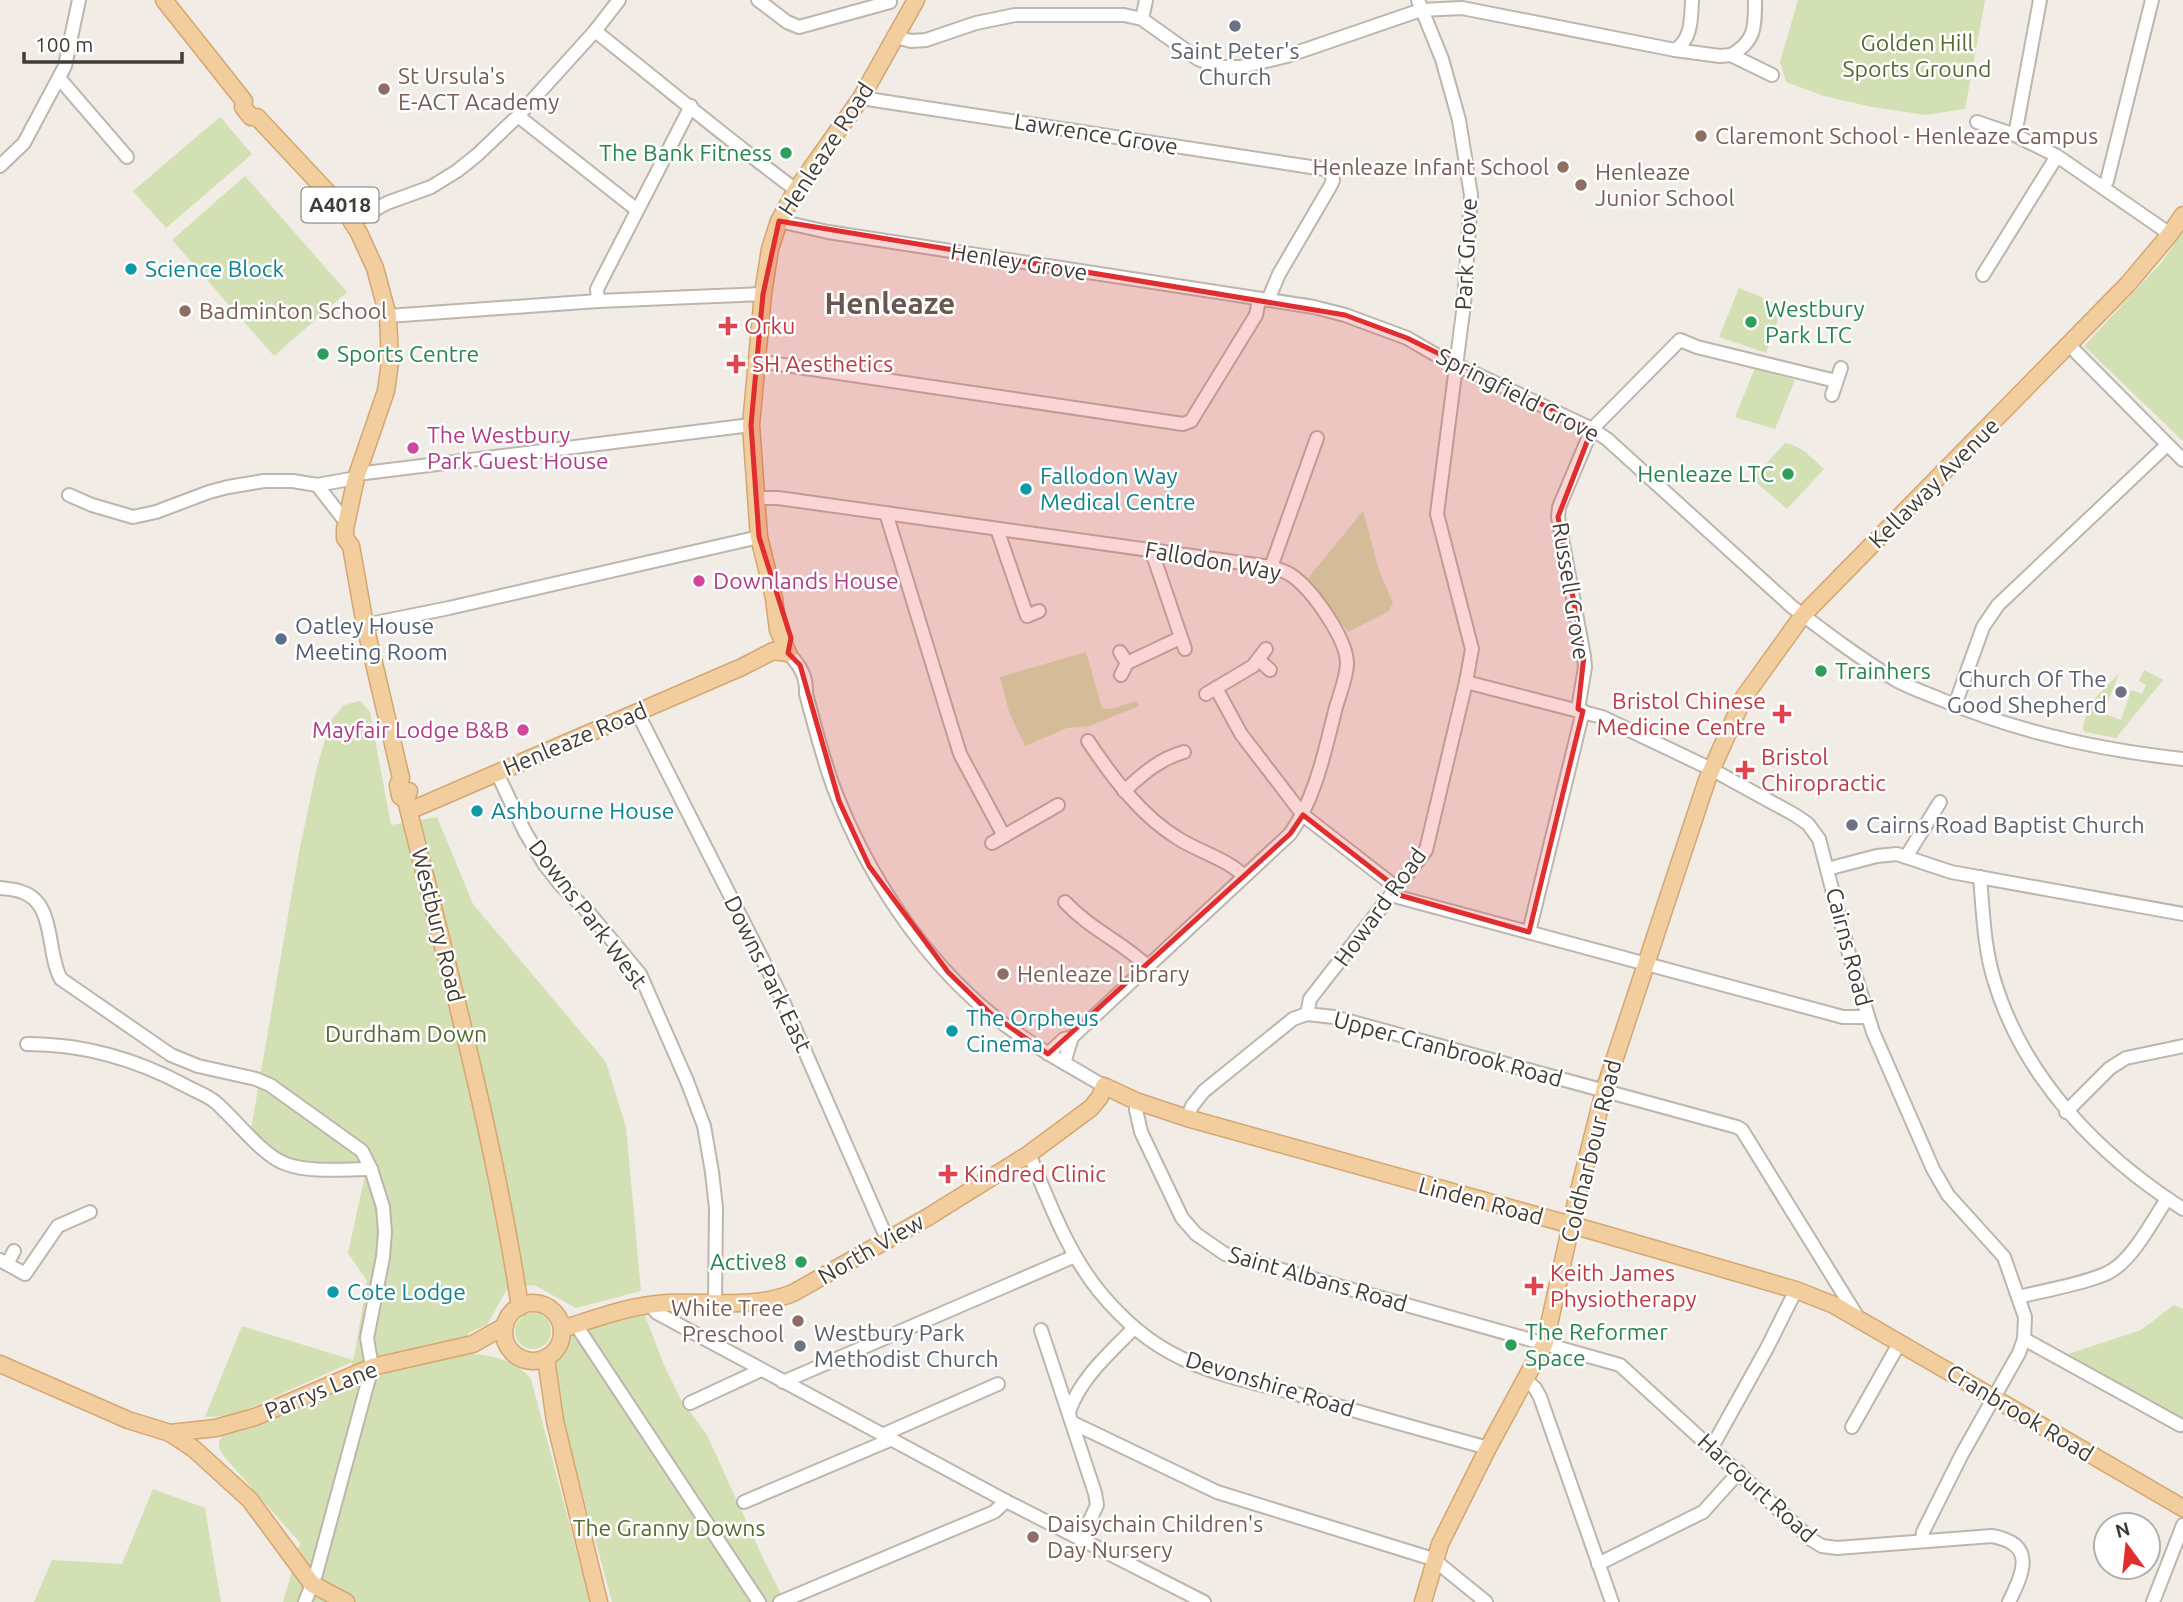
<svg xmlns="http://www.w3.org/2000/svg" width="2183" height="1602" font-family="Ubuntu,sans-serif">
  <rect width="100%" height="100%" fill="#f1ece6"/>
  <!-- green -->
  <g fill="#d3e0b3">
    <path d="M1798 0H1985L1965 109 1926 115 1872 107 1824 96 1786 82 1780 62Z"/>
    <path d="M220 117 252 154 166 228 133 191Z"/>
    <path d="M245 176 347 292 274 356 172 240Z"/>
    <path d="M2183 232V441L2084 346 2161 263Z"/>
    <path d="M1739 288 1783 306 1766 353 1719 337Z"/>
    <path d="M1755 368 1795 380 1775 429 1735 417Z"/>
    <path d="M1785 443C1801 445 1813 459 1824 469L1787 509 1752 479Z"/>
    <path d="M1363 511 1379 570 1393 603 1389 611 1348 632 1308 578Z"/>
    <path d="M1086 652 1102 708 1112 709 1136 701 1139 706 1089 726 1067 728 1025 746 1009 712 1000 677Z"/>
    <path d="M2144 670 2163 680 2116 738 2085 732 2083 730C2086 702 2100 693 2119 674L2105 709 2102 708 2100 712 2121 720 2131 690 2142 694 2146 685 2139 681Z"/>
    <path d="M360 701 370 712 391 825 437 817 473 904 606 1062 626 1127 641 1291 576 1308 534 1285 507 1289 487 1325 468 1333 472 1354C493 1355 518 1362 531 1379L590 1602H283L300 1543 223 1455 219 1448V1441L223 1435 345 1387 352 1362 232 1416 205 1417 242 1326 353 1360 354 1357 367 1281 348 1253 367 1166C336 1165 296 1170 270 1150 263 1144 257 1136 251 1129L299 852 317 767 331 720 344 705Z"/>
    <path d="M2174 1305 2183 1309V1422L2062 1356 2141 1330Z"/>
    <circle cx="533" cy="1331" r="18"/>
    <path d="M644 1313 664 1365 680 1398 707 1435 763 1558 785 1602H612L548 1366 572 1326Z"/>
    <path d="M153 1489 205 1508 221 1602H34L52 1560 122 1564Z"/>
  </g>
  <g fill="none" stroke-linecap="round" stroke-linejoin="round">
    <defs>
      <g id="minor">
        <path d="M758 0 787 22 799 27 890 2"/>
        <path d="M1142 19 1146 0"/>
        <path d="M595 31C662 84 727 139 796 190"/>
        <path d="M896 37 911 41 926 40 976 23 1015 15H1124L1142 19 1198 59 1217 67H1240L1287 56 1421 10 1462 8 1675 50 1720 56 1731 55 1772 75"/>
        <path d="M1675 50C1692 39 1691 19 1692 0"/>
        <path d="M1731 55C1756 41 1755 26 1755 0"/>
        <path d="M59 78 127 157"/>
        <path d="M861 98 1324 169 1331 173 1333 180 1331 185 1279 274 1268 300"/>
        <path d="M518 116 637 210"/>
        <path d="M1977 122 2015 135 2057 156 2170 234"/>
        <path d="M2015 135 2040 0"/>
        <path d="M0 166 24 143 65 66 79 0"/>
        <path d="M2103 186 2107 181 2152 0"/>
        <path d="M779 221 828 232 1314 307 1345 315 1407 338 1438 356 1592 429 1607 439 1791 606C1825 632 1859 658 1896 680 1910 688 1926 693 1940 699 2017 732 2100 750 2183 759"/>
        <path d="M352 222 387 203 431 187 457 171 477 155 518 116 595 31 619 0"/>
        <path d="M1983 275 2057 156"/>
        <path d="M598 301 597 289 691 106"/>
        <path d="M388 316 598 301 763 294"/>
        <path d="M2069 345 2183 460"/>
        <path d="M757 361 1183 424 1191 421 1256 315 1259 300"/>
        <path d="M1832 395 1841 368"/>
        <path d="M357 474 751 425"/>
        <path d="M317 485 345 521"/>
        <path d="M69 495 92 505 133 517 156 512 209 492 228 487 264 481H293L317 485 356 478"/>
        <path d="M755 498H778L1271 567C1278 569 1285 571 1291 575 1312 589 1348 640 1347 665 1346 678 1340 694 1336 707 1325 750 1316 797 1290 834L1072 1037 1064 1039 1048 1054"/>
        <path d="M886 513 960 754 1004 836"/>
        <path d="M997 529 1027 616 1039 611"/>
        <path d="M1151 549 1185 649"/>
        <path d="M1271 567 1317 438"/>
        <path d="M365 625 449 608 759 537"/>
        <path d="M1120 652 1127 663 1121 675"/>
        <path d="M788 653C800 665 807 677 806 694 815 726 823 760 835 791 867 874 922 958 992 1015 1026 1042 1066 1064 1104 1086"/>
        <path d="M1259 660 1270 670"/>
        <path d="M1127 663 1180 638"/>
        <path d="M1466 682 1602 717 1711 769 1795 815 1808 824 1819 839 1850 958 1873 1032 1933 1169 1948 1195 2004 1257 2025 1317 2024 1339 2019 1353 1962 1454 1923 1532 1922 1541"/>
        <path d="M1216 688 1241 734 1303 815 1397 888"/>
        <path d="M1206 694 1253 666 1266 649"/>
        <path d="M1955 705 1983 627 1998 605 2167 445"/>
        <path d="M1578 709 1585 667 1584 656 1558 517 1559 507 1592 429 1680 340 1697 347 1836 381"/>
        <path d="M637 712 779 992 888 1241"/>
        <path d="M1088 741C1112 777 1141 816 1179 839 1200 852 1227 859 1244 876"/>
        <path d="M497 773 525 832 545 865 560 884 590 914 640 974 687 1081 704 1126 712 1172 716 1208 715 1302"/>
        <path d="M1124 791C1143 774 1159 759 1184 752"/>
        <path d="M992 843 1058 805"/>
        <path d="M1906 857 1940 802"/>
        <path d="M1827 869 1877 856 1897 854 1951 872 2183 914"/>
        <path d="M1980 877C1983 912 1984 949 1995 983 2025 1080 2100 1156 2183 1209"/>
        <path d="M0 888C7 889 15 889 22 892 56 903 46 953 61 979L171 1055 198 1066 256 1079 270 1085 362 1151 371 1169 383 1207 385 1232 383 1257 367 1338 372 1367 316 1574 305 1602"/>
        <path d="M1392 893 1398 897 1843 1017H1868"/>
        <path d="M1065 902C1090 929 1122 942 1147 966"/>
        <path d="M1529 932 1583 711"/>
        <path d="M1307 1014 1310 999 1426 850 1466 682 1472 649 1437 514 1464 304 1471 195 1459 120 1442 59 1418 0"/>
        <path d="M27 1044C83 1044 136 1059 186 1086 195 1091 206 1095 214 1101 235 1118 262 1156 286 1164 312 1173 344 1169 371 1169"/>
        <path d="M1064 1063 1072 1037"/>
        <path d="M1136 1101V1110L1141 1132 1182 1218 1196 1234 1225 1254 1620 1365 1812 1540 1822 1546 1837 1548 1992 1536C2037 1544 2023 1573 2009 1602"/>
        <path d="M2066 1112 2110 1068 2126 1058 2183 1046"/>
        <path d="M1187 1118 1192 1106 1204 1091 1293 1019 1307 1014 1334 1017 1737 1127 1742 1130 1857 1316"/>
        <path d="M1029 1154C1049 1201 1066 1250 1099 1291 1121 1318 1149 1343 1181 1358 1215 1375 1256 1383 1293 1393 1358 1412 1423 1430 1488 1448"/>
        <path d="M0 1260 25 1274 58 1226 90 1212"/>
        <path d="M7 1264 14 1251"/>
        <path d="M2019 1297C2041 1291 2099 1281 2114 1269 2135 1255 2153 1220 2167 1199"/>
        <path d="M650 1305 657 1313 1006 1501 1204 1602"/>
        <path d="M576 1325 759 1602"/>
        <path d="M1041 1330 1095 1493 1097 1505 1081 1540"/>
        <path d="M2024 1339 2180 1425"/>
        <path d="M1527 1381 1535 1388 1540 1397 1612 1602"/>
        <path d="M783 1382 1075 1256"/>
        <path d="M690 1403 761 1370"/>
        <path d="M1069 1412C1080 1378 1110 1353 1134 1328"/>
        <path d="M1073 1423 1217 1492 1433 1559 1486 1602"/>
        <path d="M1852 1427 1900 1342"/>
        <path d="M882 1435 998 1384"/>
        <path d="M1712 1447 1767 1348 1796 1290"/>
        <path d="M744 1502 890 1440"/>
        <path d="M1598 1564 1703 1512 1739 1472"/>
        <path d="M780 1602 994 1512 1006 1501"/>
        <path d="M2153 1602 2183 1525"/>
      </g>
      <g id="major">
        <path d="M164 0 244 101 243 107 251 117H257L345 211 359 233 375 268 388 316 390 362 386 391 356 478 345 529V538L351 546 365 625 401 778 398 785 400 796 406 800"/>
        <path d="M788 653 778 630 774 598 759 537 751 425 763 294 770 249 779 221 796 190 861 98 916 0"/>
        <path d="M409 791 406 800C448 968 494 1135 520 1307"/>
        <path d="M409 811 742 667 773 651 788 653"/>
        <circle cx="533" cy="1332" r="29"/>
        <path d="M562 1329C597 1318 630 1305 668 1303 709 1301 754 1309 793 1293L928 1217 1029 1154 1091 1108 1100 1097 1104 1086 1136 1101 1187 1118 1593 1231 1796 1290 1834 1305 2183 1508"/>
        <path d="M546 1358 555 1421 599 1602"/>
        <path d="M0 1364 128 1420 170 1433 194 1449 250 1500 312 1584 346 1602"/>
        <path d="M170 1433 216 1428 255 1417 372 1367 473 1344 505 1326"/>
        <path d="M1423 1602 1440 1544 1488 1448 1545 1343 1576 1202 1604 1091 1707 780 1744 697 1803 615 2128 284 2170 234 2183 215"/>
      </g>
    </defs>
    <!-- minor casing -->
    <use href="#minor" stroke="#beb5ad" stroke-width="16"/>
    <!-- major casing -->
    <use href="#major" stroke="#d5a670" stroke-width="19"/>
    <!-- minor -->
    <use href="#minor" stroke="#fff" stroke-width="12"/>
    <!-- major -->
    <use href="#major" stroke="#f2cd9e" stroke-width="16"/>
  </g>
  <!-- marked area -->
  <path fill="#e02e2f" fill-opacity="0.2" stroke="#e02e2f" stroke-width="5" stroke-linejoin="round" d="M779 221 1345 315 1407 338 1592 429 1558 517 1584 656 1578 709 1583 711 1529 932 1392 893 1397 888 1303 815 1290 834 1048 1054 990 1013 948 972 869 866 839 801 800 665 788 653 791 638 759 537 751 425 763 294Z"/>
  <!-- markers -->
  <g fill="#6b7280" stroke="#fff" stroke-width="2.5">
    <circle cx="1235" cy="26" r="7"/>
    <circle cx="2121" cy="692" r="7"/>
    <circle cx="1852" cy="825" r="7"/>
    <circle cx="800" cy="1346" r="7"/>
  </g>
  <g fill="#8d6e63" stroke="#fff" stroke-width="2.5">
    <circle cx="384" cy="89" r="7"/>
    <circle cx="1701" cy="136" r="7"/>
    <circle cx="1563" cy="167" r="7"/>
    <circle cx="1581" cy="185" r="7"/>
    <circle cx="185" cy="311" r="7"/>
    <circle cx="1003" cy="974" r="7"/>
    <circle cx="798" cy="1321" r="7"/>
    <circle cx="1033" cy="1537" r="7"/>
  </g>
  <g fill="#2e9e5b" stroke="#fff" stroke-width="2.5">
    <circle cx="786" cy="153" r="7"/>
    <circle cx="1751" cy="322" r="7"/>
    <circle cx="323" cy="354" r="7"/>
    <circle cx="1788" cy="474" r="7"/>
    <circle cx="1821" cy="671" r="7"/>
    <circle cx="801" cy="1262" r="7"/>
    <circle cx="1511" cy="1345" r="7"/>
  </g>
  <g fill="#0f9aa8" stroke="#fff" stroke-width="2.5">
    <circle cx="131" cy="269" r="7"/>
    <circle cx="1026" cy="489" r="7"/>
    <circle cx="477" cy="811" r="7"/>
    <circle cx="952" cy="1031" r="7"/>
    <circle cx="333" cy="1292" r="7"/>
  </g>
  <g fill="#e0444e" stroke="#fff" stroke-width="2.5">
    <path d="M724.5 315.5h7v7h7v7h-7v7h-7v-7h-7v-7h7z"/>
    <path d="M732.5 353.5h7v7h7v7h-7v7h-7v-7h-7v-7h7z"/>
    <path d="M1778.5 703.5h7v7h7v7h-7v7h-7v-7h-7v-7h7z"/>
    <path d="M1741.5 759.5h7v7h7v7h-7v7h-7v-7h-7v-7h7z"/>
    <path d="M944.5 1163.5h7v7h7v7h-7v7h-7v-7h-7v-7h7z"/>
    <path d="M1530.5 1275.5h7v7h7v7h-7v7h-7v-7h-7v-7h7z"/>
  </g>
  <g fill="#d1479c" stroke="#fff" stroke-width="2.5">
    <circle cx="413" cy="448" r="7"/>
    <circle cx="699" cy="581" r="7"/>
    <circle cx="523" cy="730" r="7"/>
  </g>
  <circle fill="#5c6f8a" stroke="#fff" stroke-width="2.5" cx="281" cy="639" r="7"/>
  <g text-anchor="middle" stroke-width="5" stroke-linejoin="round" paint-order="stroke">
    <!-- shield labels -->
    <rect fill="#fff" stroke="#7b7672" stroke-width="2" x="301.5" y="187.5" width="77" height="35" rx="5"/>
    <g font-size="21" font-weight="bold" fill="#423c36">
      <text x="340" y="212">A4018</text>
    </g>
    <!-- park labels -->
    <g font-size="23" fill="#516d31" stroke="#fff">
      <text x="1917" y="51">Golden Hill<tspan x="1917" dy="26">Sports Ground</tspan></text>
      <text x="406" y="1042">Durdham Down</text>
      <text x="669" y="1536">The Granny Downs</text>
    </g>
    <!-- worship labels -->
    <g font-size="23" fill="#5b616d" stroke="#fff" text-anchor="start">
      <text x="1235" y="59" text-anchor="middle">Saint Peter's<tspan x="1235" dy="26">Church</tspan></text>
      <text x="2107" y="687" text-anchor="end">Church Of The<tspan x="2107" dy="26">Good Shepherd</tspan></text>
      <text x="1866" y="833">Cairns Road Baptist Church</text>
      <text x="814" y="1341">Westbury Park<tspan x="814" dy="26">Methodist Church</tspan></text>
    </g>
    <!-- education labels -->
    <g font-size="23" fill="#785e54" stroke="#fff" text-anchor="start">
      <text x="398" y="84">St Ursula's<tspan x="398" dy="26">E-ACT Academy</tspan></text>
      <text x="1715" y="144">Claremont School - Henleaze Campus</text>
      <text x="1549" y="175" text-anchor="end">Henleaze Infant School</text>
      <text x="1595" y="180">Henleaze<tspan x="1595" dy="26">Junior School</tspan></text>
      <text x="199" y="319">Badminton School</text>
      <text x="1017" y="982">Henleaze Library</text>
      <text x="784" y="1316" text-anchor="end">White Tree<tspan x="784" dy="26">Preschool</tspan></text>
      <text x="1047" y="1532">Daisychain Children's<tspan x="1047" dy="26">Day Nursery</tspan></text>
    </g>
    <!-- street labels -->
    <g font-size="23" fill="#423c36" stroke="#fff">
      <text transform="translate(1096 134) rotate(9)" y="8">Lawrence Grove</text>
      <text transform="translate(826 149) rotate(-57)" y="8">Henleaze Road</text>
      <text transform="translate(1466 254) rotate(-87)" y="8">Park Grove</text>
      <text transform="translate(1019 262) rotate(9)" y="8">Henley Grove</text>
      <text transform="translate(1518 395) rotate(27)" y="8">Springfield Grove</text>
      <text transform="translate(1934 483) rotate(-45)" y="8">Kellaway Avenue</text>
      <text transform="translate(1213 561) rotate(10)" y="8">Fallodon Way</text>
      <text transform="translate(1571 591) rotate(81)" y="8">Russell Grove</text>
      <text transform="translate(575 739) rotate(-23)" y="8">Henleaze Road</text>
      <text transform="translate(1380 907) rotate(-54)" y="8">Howard Road</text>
      <text transform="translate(588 914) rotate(53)" y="8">Downs Park West</text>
      <text transform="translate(438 925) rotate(76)" y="8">Westbury Road</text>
      <text transform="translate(1849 947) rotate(75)" y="8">Cairns Road</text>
      <text transform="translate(768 974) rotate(64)" y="8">Downs Park East</text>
      <text transform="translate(1448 1049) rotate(15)" y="8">Upper Cranbrook Road</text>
      <text transform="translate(1591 1151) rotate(-76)" y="8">Coldharbour Road</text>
      <text transform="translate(1481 1201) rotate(15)" y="8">Linden Road</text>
      <text transform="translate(871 1249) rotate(-30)" y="8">North View</text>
      <text transform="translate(1318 1279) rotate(16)" y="8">Saint Albans Road</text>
      <text transform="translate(1270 1384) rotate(17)" y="8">Devonshire Road</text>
      <text transform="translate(321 1390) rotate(-22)" y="8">Parrys Lane</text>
      <text transform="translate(2020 1413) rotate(31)" y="8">Cranbrook Road</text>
      <text transform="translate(1757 1488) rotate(42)" y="8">Harcourt Road</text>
    </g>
    <!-- leisure labels -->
    <g font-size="23" fill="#27864d" stroke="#fff" text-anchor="start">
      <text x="772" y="161" text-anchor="end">The Bank Fitness</text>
      <text x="1765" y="317">Westbury<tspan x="1765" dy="26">Park LTC</tspan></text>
      <text x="337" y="362">Sports Centre</text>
      <text x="1774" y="482" text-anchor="end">Henleaze LTC</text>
      <text x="1835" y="679">Trainhers</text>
      <text x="787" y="1270" text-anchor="end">Active8</text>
      <text x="1525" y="1340">The Reformer<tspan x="1525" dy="26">Space</tspan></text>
    </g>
    <!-- culture labels -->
    <g font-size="23" fill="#0d838f" stroke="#fff" text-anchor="start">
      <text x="145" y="277">Science Block</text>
      <text x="1040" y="484">Fallodon Way<tspan x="1040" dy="26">Medical Centre</tspan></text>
      <text x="491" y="819">Ashbourne House</text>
      <text x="966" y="1026">The Orpheus<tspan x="966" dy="26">Cinema</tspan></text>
      <text x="347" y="1300">Cote Lodge</text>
    </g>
    <!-- health labels -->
    <g font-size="23" fill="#be3a42" stroke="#fff" text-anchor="start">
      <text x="744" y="334">Orku</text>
      <text x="752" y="372">SH Aesthetics</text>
      <text x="1766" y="709" text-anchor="end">Bristol Chinese<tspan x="1766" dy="26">Medicine Centre</tspan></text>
      <text x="1761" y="765">Bristol<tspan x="1761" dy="26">Chiropractic</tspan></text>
      <text x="964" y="1182">Kindred Clinic</text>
      <text x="1550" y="1281">Keith James<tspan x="1550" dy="26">Physiotherapy</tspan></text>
    </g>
    <!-- hotel labels -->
    <g font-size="23" fill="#b23c85" stroke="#fff" text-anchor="start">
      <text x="427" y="443">The Westbury<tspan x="427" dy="26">Park Guest House</tspan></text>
      <text x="713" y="589">Downlands House</text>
      <text x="509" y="738" text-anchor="end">Mayfair Lodge B&amp;B</text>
    </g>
    <!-- service labels -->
    <g font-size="23" fill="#4e5e75" stroke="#fff" text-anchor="start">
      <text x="295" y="634">Oatley House<tspan x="295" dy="26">Meeting Room</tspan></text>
    </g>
    <!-- district labels -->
    <g font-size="30" font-weight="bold" fill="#64584f" stroke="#fff">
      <text x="890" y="314">Henleaze</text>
    </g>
  </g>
  <!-- north arrow -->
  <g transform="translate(2127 1546) rotate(345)"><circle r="33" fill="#ffffff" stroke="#b3b1af" stroke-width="2"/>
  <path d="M0-5L12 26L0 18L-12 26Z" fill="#e02e2f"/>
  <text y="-10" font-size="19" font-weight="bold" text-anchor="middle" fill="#423c36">N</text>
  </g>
  <!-- scale -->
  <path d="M24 52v10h158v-10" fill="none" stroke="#423c36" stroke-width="3.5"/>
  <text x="35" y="52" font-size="21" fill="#423c36" stroke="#ffffff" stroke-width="5" paint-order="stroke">100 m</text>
</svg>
